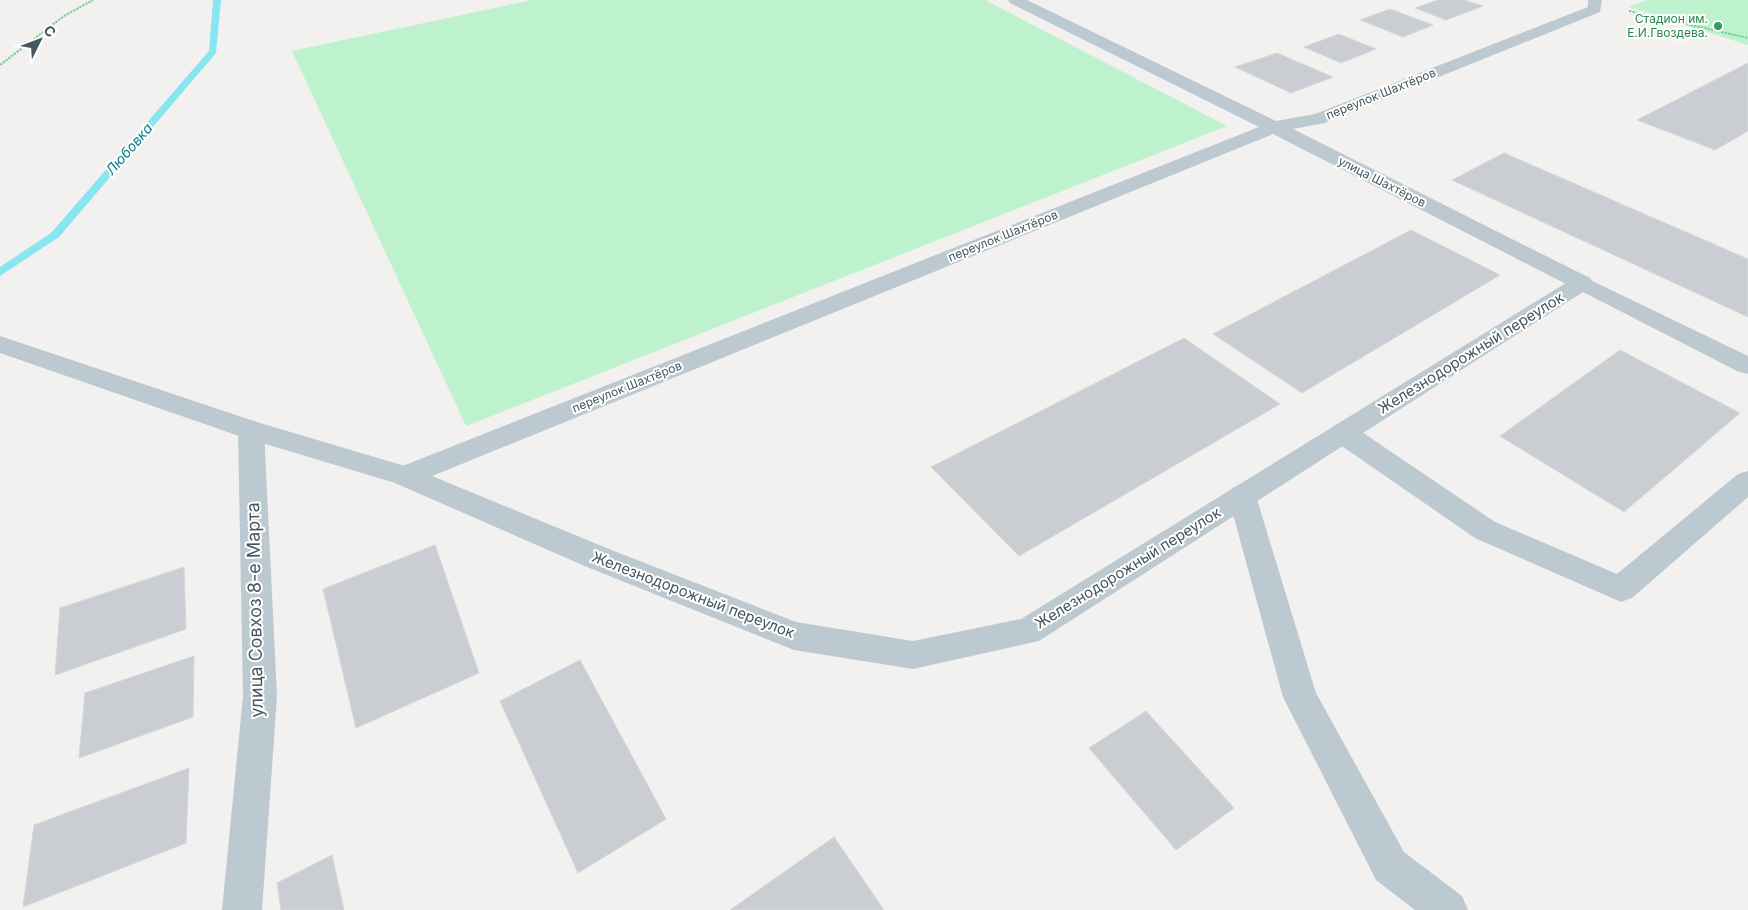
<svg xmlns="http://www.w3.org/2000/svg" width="1748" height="910" font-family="Inter,sans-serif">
  <rect width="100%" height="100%" fill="#f3f0f0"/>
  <!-- green -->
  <g fill="#bdf2cc">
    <path d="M532 0H985L1227 126 466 426 292 51Z"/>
    <path d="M1646 0H1748V45L1629 7Z"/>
  </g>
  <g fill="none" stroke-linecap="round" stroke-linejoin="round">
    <!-- stream -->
    <path fill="#88e6f1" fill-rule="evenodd" d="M213 0H221L216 53 59 237 0 276V267L51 233 209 51Z"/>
  </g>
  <!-- building -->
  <g fill="#caced3" stroke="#d4d7dc">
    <path d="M1438 0H1464L1483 6 1446 20 1415 8Z"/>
    <path d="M1390 9 1433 25 1403 37 1360 20Z"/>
    <path d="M1339 34 1376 49 1341 63 1304 47Z"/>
    <path d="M1277 53 1333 77 1291 93 1235 67Z"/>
    <path d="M1748 63V131L1715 150 1637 120Z"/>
    <path d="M1504 153 1748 259V317L1452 180Z"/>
    <path d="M1411 230 1500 275 1302 393 1213 334Z"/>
    <path d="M1184 338 1280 404 1019 556 931 467Z"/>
    <path d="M1620 350 1740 413 1624 512 1500 436Z"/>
    <path d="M435 545 479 673 356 728 323 589Z"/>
    <path d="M184 567 186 629 55 675 60 608Z"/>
    <path d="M194 656 193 717 79 758 85 693Z"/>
    <path d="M580 660 666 819 578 873 500 701Z"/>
    <path d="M1146 711 1234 808 1176 850 1089 748Z"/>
    <path d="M189 768 186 843 23 907 34 825Z"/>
    <path d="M834 837 884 910H730Z"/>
    <path d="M332 855 344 910H281L277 883Z"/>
  </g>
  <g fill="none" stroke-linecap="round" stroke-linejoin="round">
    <!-- path -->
    <g stroke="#73d299" stroke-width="2" stroke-dasharray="2.5 1" stroke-linecap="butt">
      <path d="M1629 11 1748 38"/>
      <path d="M0 65 64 16 93 0"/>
    </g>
    <!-- service -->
    <g fill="#bdc9d0" fill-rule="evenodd">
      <path d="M1343 424 1353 426 1495 522 1617 574 1738 474 1748 471V497L1632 598 1621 602 1475 538 1333 440 1330 433 1333 426Z"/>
      <path d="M1242 485 1252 488 1256 496 1316 693 1404 852 1462 896 1468 910H1415L1376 880 1283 697 1228 496 1232 488Z"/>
    </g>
    <!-- minor -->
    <g fill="#bdc9d0" fill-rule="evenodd">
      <path d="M1008 0H1027L1276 121 1315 114 1588 7V0H1602L1600 12 1325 123 1293 129 1590 278 1593 283 1590 288 1582 290 1574 288 1273 134 415 483 405 486 395 483 391 476 395 469 1259 127 1010 3Z"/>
      <path d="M251 421 260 423 264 430 277 696 262 910H222L243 696 238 430 242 423Z"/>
    </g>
    <!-- tertiary -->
    <path fill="#bdc9d0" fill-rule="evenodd" d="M1582 276 1748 356V374L1739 372 1583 292 1039 641 913 669 794 650 587 567 395 483 242 437 0 353V336L260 423 415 469 609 549 796 622 913 641 1021 619 1574 278Z"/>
  </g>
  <!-- markers -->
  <circle fill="#2e9e5b" stroke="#fff" stroke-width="2" cx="1718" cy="26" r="5"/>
  <g text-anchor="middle" stroke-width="4" stroke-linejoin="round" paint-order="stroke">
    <!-- far-leisure labels -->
    <g font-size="12" fill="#27864d" stroke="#fff" text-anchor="end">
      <text x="1708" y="23">Стадион им.<tspan x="1708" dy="14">Е.И.Гвоздева.</tspan></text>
    </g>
    <!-- far-street labels -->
    <g font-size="12" fill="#47565f" stroke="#fff">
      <text transform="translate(1381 94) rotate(-22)" y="4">переулок Шахтёров</text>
      <text transform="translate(1382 182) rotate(27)" y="4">улица Шахтёров</text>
      <text transform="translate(1003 236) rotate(-22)" y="4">переулок Шахтёров</text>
      <text transform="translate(627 387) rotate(-22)" y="4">переулок Шахтёров</text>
    </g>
    <!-- far-water labels -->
    <g font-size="14" font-style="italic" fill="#077d8b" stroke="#fff">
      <text transform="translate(129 149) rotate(-49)" y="5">Любовка</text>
    </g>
    <!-- street labels -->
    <g font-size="15" fill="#47565f" stroke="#fff">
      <text transform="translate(1471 353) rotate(-32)" y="5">Железнодорожный переулок</text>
      <text transform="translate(1128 568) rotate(-32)" y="5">Железнодорожный переулок</text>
      <text transform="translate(693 595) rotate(21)" y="5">Железнодорожный переулок</text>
    </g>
    <!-- near-street labels -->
    <g font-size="18" fill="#47565f" stroke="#fff">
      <text transform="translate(255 610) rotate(-91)" y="6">улица Совхоз 8-е Марта</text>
    </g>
  </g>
  <!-- north arrow -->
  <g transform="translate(40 40) rotate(48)" stroke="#ffffff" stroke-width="4" paint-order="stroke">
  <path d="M0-4L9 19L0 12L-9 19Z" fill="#47565f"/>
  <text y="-8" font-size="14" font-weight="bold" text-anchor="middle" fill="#47565f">С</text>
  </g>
</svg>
